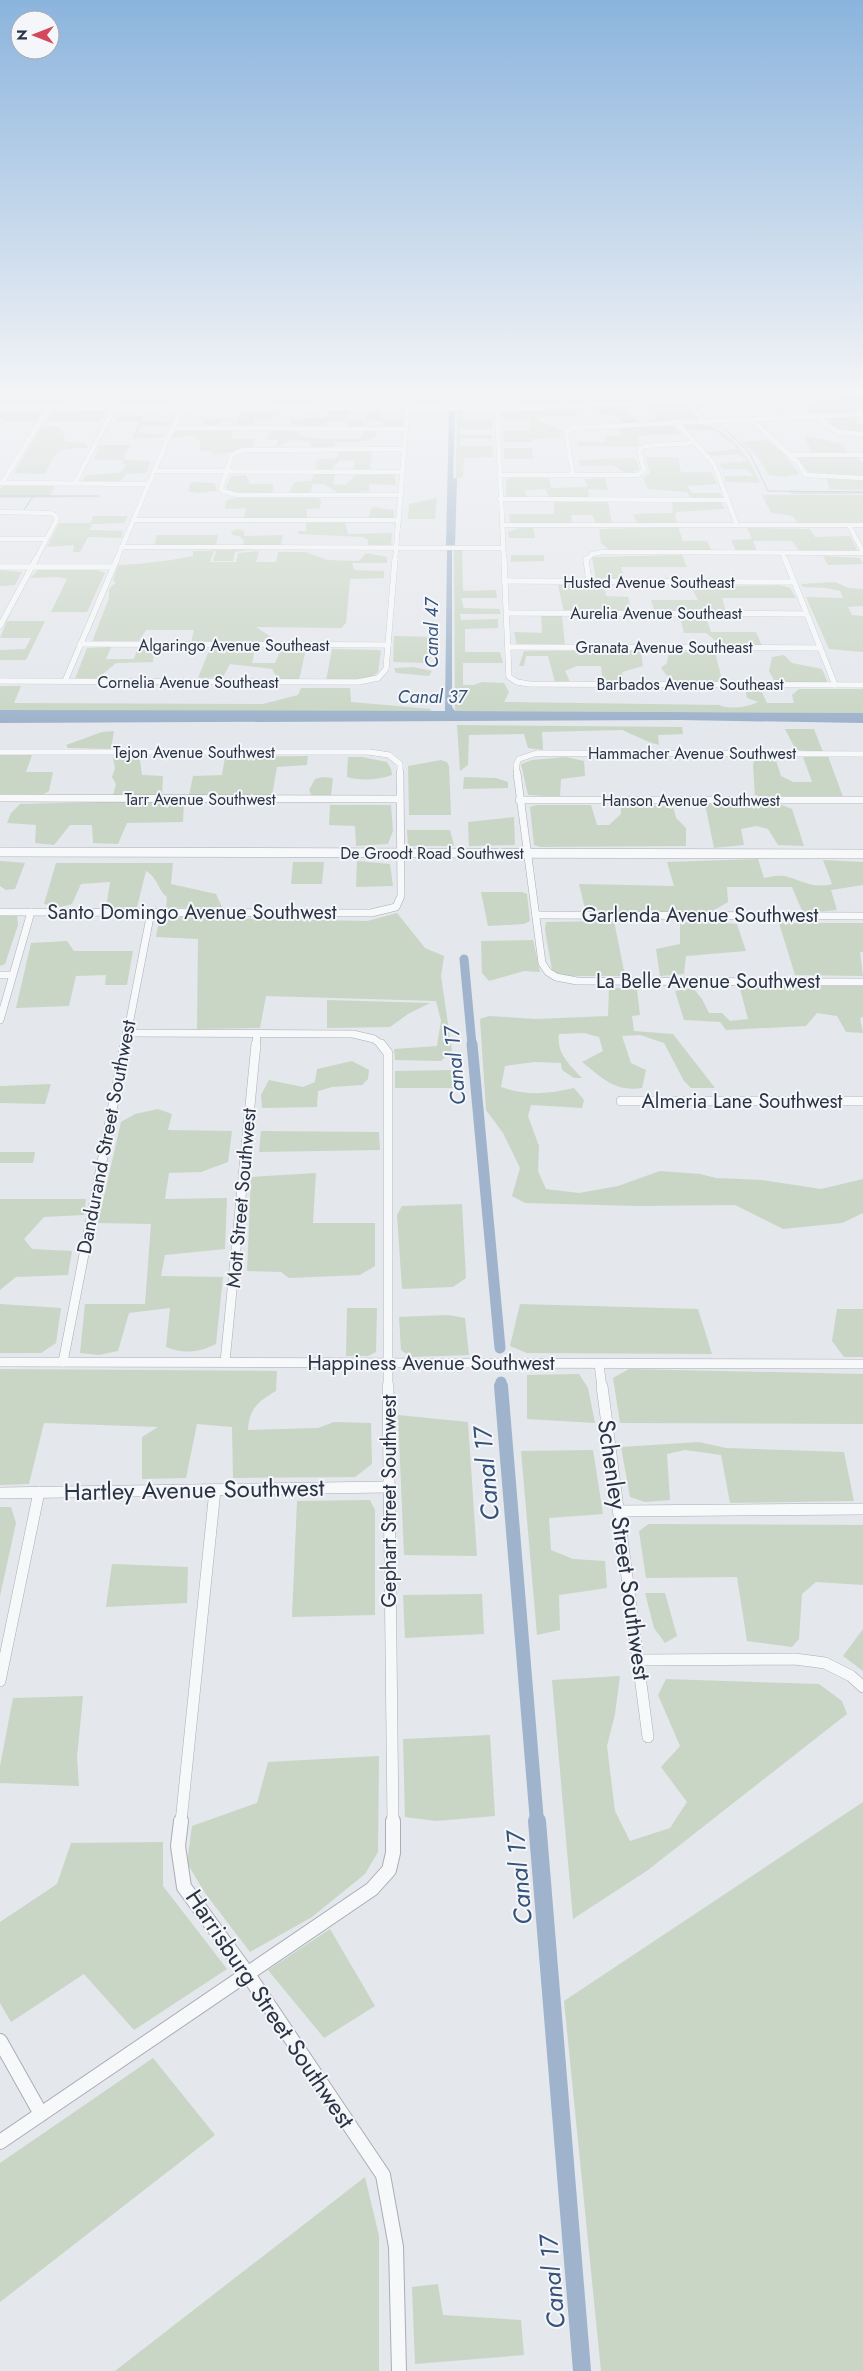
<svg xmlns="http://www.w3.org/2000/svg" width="863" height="2371" font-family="Jost,sans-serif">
  <rect width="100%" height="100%" fill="#e4e7ec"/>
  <!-- green -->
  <g fill="#c9d6c5">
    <path d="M169 391H236V399H166L160 406H123L126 398H161Z"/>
    <path d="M259 391H289V398L308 399 307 406 270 407 272 399 256 398Z"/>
    <path d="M541 391H556L561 396 553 404 521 406 520 398 545 397Z"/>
    <path d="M651 391H669L674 396 669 400H642L631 394Z"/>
    <path d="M682 391H752L758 396 689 399Z"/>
    <path d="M415 392H439L441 394V406H414Z"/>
    <path d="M5 397 60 399 56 405 0 406Z"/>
    <path d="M816 398H863V405H854L859 412 813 414 805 406 823 405Z"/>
    <path d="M624 407 639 423 622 424 614 414 600 415 596 409Z"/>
    <path d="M574 410 580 417H540L539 421 562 430 560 433 561 438 531 439 533 442H504L503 431H529L530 419H503L501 412Z"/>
    <path d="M0 411 41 413 36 421 5 422 7 418H0Z"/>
    <path d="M102 411 105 413 103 418 98 421H47L53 412Z"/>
    <path d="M329 411H347L346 420H364L362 428H350L346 421H327L326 427 289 428 291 419 328 417Z"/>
    <path d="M457 411H462L463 419H492V429H460V435H492L493 439 461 438 460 446H493V457L464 458 463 476 456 479Z"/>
    <path d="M241 412H275L273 419H256L253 425 237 428 238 421H220L218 427 203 423 204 419 238 420Z"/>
    <path d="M366 412H379V416L385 419H402L401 427H383V421L366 419Z"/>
    <path d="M690 412 696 418 659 421 653 414Z"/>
    <path d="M144 416 143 421 169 422 168 426 141 427 139 431 140 433 164 434 163 437 132 439 139 422 116 421 118 417Z"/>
    <path d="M852 416 858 424H863V433L839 431 825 419 828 417Z"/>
    <path d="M692 423C725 424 748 453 760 483L726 482 724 476H754L746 469H722L719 464 747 461 739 454 711 456 707 452 738 449 715 430H687L685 425Z"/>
    <path d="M667 425 674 426 681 434 638 436 640 446 636 447 577 446 578 442H606L605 436 622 435 619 428Z"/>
    <path d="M41 427H58L63 431 65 441 86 444 88 448C58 449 59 446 45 474L14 473Z"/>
    <path d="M180 430H233L231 439H254L252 448 212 455V451H199L201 441 195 439 198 436 172 437 173 433Z"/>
    <path d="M269 431H301L298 436 322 439H360L364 431H377L375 438 356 442H336L334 447 311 448 309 441 292 440 276 447 278 440H267Z"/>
    <path d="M807 436 842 444 848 454H813L805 438Z"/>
    <path d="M767 440 785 455 799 474 784 477 769 475 759 459 742 442Z"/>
    <path d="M100 445H131L124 456V460L151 461 146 473 126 474 120 482H81L86 475 120 473 126 465 121 460H94Z"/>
    <path d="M503 448H532L533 459H505Z"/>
    <path d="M338 451H372L370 470H353L355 461 340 460 330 470H315L317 459H334L338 456Z"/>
    <path d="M806 456 857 457 863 463V476L813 475 808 472 798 458Z"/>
    <path d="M646 457H678L681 472H711L717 484 687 486 692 493H720L723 498H691L687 492 648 489 643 478 650 473Z"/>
    <path d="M633 458 637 461 639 470 627 474 613 465 580 466 579 460Z"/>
    <path d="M314 474H335L333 484 345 485 356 475 395 474 396 485 369 484V491H361V494L338 493 324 484H313L310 494H289L294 482 311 481Z"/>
    <path d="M246 475 250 484H274L272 493 228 492 226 487 231 476Z"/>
    <path d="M508 478H549L551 488 588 487 584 479 605 478 608 490 588 489 589 498H549L546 489 525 490 527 498H506V481Z"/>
    <path d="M826 479H863V490L830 489Z"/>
    <path d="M191 482 215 483 217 491 197 493 188 491Z"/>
    <path d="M3 486H55L50 496 97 497 0 498V489Z"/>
    <path d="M789 491H863V494H791Z"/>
    <path d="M762 495H863V524H798L793 516 771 513Z"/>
    <path d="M234 498H317L321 500 320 508 307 509V519H244L246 508 225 509 226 501Z"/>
    <path d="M437 498 435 519H408L409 504Z"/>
    <path d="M554 502H608L612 523H596L592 515H571L572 523H510L509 514H554Z"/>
    <path d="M721 502 725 509 677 512 675 515 677 523 637 524 633 514 673 513 672 503Z"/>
    <path d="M372 507 394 510V519H368Z"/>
    <path d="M93 516H128L124 523 92 524 89 530 123 531 121 538 88 537 80 552H73L74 545 47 547 59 523H91Z"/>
    <path d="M306 523H345L348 534 392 533 391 546 368 547V540L363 537 298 534V531H306Z"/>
    <path d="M678 527 683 541H707L711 550H609L601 543 599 529Z"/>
    <path d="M519 528H533L535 538H509L508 532Z"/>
    <path d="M747 528 810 529 815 537 850 536 857 549 853 552H800L792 541H753L757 551H736L731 540 752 539Z"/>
    <path d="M237 529 244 531V536L283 535 281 546H242L244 540 239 536 232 535 231 532Z"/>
    <path d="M157 535H218L216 546H154Z"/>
    <path d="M196 549H258L235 552 233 561H213L216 551Z"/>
    <path d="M454 550H462L463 591 496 590 497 598H461L464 608 499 609 501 614H460L461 620 498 619V628L465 629V652H500L503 663H463V685H474L482 682 504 683 509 692 504 702 719 705C730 710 747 707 758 702L747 698 745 688H760L767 703H794L792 695 799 689H863V713L455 711Z"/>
    <path d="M193 551H214L210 562H236L238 553 259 551 256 562H276L278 552H305L328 560 359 561 366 553 387 557V563H352L354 570 384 571V578L350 579 346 623 341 628 256 627 271 637 265 643H191L194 630H146L138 642H92L109 598V589L116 582 113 581 118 565C144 564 167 561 193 556Z"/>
    <path d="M511 555H544V561L511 562Z"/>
    <path d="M682 555 687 567H621L625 580H596L592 557Z"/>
    <path d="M823 556 860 558 863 564 828 565Z"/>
    <path d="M39 569 97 570 105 573 87 612H51L67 579 58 577 30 578Z"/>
    <path d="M0 570 22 572 15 585 0 586Z"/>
    <path d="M835 582 848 588 863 589V606L848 607 852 615 863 616V652L829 649 806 597 843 598 840 591 826 588 803 587 801 584Z"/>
    <path d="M604 584 606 596 628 597 632 612H564L558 585Z"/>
    <path d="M779 585 790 588 796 598H722L726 612H655L651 600H698L691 587Z"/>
    <path d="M541 616H562L565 646H517L514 632 542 633Z"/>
    <path d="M706 617 711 632H756L762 646H722L706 633H684L680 618Z"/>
    <path d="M7 621H45L26 660H0V650L25 649 31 638H0Z"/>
    <path d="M394 636 433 637 431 657 427 663 393 662Z"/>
    <path d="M111 647 106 659H134L137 650H154L153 662 116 663 97 679H75L87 648Z"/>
    <path d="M210 648 255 649 252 663H275L281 649H306L299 680 278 679 272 669 230 664 223 677 198 678Z"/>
    <path d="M332 649 378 650 381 651 378 672 370 679 326 681Z"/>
    <path d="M524 651H641L643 666 622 672 624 682 603 683 601 666H577L565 671 570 682H555L548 656H526L524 666H519Z"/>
    <path d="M669 652H715L723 684 673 683 661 668 667 663Z"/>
    <path d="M784 655 792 663 822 669 828 683 784 682 774 680 769 671 772 657Z"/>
    <path d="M413 667 432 671 429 676 396 673 394 668Z"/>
    <path d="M0 686H21L14 703 263 704 298 695 301 688H350L351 702 431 709 430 712 0 710Z"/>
    <path d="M457 725 682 727 683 734 658 735 659 745 649 742 622 730 542 732 543 750 528 748 524 734 469 735 468 765 460 771Z"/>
    <path d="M785 729H814L823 752 796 750Z"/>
    <path d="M114 731 111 749 68 748 66 745 102 732Z"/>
    <path d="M0 755H32L26 772H53L49 791 42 795 0 794Z"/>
    <path d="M136 756 140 760 142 775 163 776 162 795H113L116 784 112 777 115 768 113 758Z"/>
    <path d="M308 756 307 765 277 767 272 796 189 795 193 776 222 775 225 757Z"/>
    <path d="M771 756 775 757 781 776 793 782H812L803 757 828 756 843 797 755 798 753 765 755 757Z"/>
    <path d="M348 757H362L387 762 391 769 392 775C379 780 359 781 347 777Z"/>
    <path d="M566 757 584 761 585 776 561 779 560 797 528 795 521 764 532 760Z"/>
    <path d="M441 760 447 762 449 766 451 815H409L408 766Z"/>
    <path d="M322 777 333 778 331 795 312 796 309 790 315 779Z"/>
    <path d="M464 777 496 778 508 782V788L463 789Z"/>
    <path d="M102 802H184L183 822 127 823 118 844 93 843 92 825H70L54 845 35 843 36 825 7 823 11 813 20 804Z"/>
    <path d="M705 804H779L792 809 804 846 778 845 768 829 757 826 741 829 744 845 714 848Z"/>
    <path d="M330 805H391L393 831 388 844 356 846 355 826 329 825Z"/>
    <path d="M536 805H591L597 825H609L621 814V805L673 806 676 818 686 828V846L541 847 534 845 530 807Z"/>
    <path d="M514 817 515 845 469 846 468 822Z"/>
    <path d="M407 830H450L454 846H408Z"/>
    <path d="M758 859 764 878C770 877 778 875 784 876 802 880 811 889 832 884L823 860 863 862V885L831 890 837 910 803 913 792 887H727L728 902 711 912H595L585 909 579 884 674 886 667 862Z"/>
    <path d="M0 861 25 863 15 889 6 890 0 886Z"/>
    <path d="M357 861 390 864 393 886 356 887Z"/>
    <path d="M293 862H324L322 884H291Z"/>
    <path d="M56 863H173L171 884 216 894 222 907 166 908 167 897C157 889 159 879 146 871L137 907 106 908 110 882 81 884 72 904 60 907 44 904Z"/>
    <path d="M481 892H522L527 894 530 921 524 924 488 926Z"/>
    <path d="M397 913 425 948 444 956 441 976 452 1051 441 1061 395 1060 394 1049 437 1046 441 1021 436 1001 266 996 260 1028 197 1029 198 939 156 937 159 920 167 917 367 921Z"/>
    <path d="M0 916H17L18 925 5 964 0 966Z"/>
    <path d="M614 921 624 971 623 976H561L552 970 545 930 546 922Z"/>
    <path d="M700 921 737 924 746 951 686 956 684 974 660 976 656 949 680 944V923Z"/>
    <path d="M779 923H863V952H860L863 976 795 975Z"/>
    <path d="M533 940 540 972 524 971 489 981 482 973 481 941Z"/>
    <path d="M67 941 74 951H133L127 985H105L106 975 76 976 69 1006 16 1008 31 943Z"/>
    <path d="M739 985H863V1017L860 1018 863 1033 846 1032 837 1016 817 1013 806 1026 726 1030 720 1022 684 1020 675 991 693 988 702 999 709 1013H722L730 1021 748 1019Z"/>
    <path d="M609 987 637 990 640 1015 632 1016 634 1031 673 1034 715 1088H691L684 1081 664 1043 640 1035 622 1036 631 1063 646 1070 642 1088C614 1092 603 1078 582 1062L603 1051 599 1037 584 1033 559 1034C556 1053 570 1065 582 1078H574L562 1070 561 1063 535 1062 505 1066 501 1087C526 1096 549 1094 574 1088L584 1100 582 1108 531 1105 528 1116 539 1146 538 1171 546 1189 579 1193 618 1186 660 1171 700 1174 716 1178 762 1180 821 1189 863 1179V1213L842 1223 783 1229 735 1205 638 1206 525 1203 512 1196 520 1168 503 1133 486 1110 480 1019 489 1016 536 1019 608 1016Z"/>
    <path d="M327 1000 430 1003 408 1014 390 1027 327 1028Z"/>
    <path d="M352 1061 369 1070 368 1079 362 1085 332 1087 318 1091 317 1107 262 1108 261 1095 269 1080 303 1087 315 1082 317 1069Z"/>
    <path d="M453 1070 456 1088H395V1071Z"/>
    <path d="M51 1084 45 1104 0 1103V1086Z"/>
    <path d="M158 1109 172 1114 168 1130 232 1131 228 1162 201 1172 169 1173 165 1199 227 1198 225 1249 165 1255 161 1276 223 1277 216 1344C197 1353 185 1354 166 1347L170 1308 129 1313 118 1351 99 1355 80 1353 85 1304H145L151 1224 98 1223 121 1122 135 1114Z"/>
    <path d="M261 1131 379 1132 380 1150 259 1152Z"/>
    <path d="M0 1152H35L33 1163H0Z"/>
    <path d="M316 1173 313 1223H375V1266L360 1275 289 1278 281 1272 247 1271 251 1177Z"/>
    <path d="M0 1199H86L84 1215 44 1217 24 1239 32 1249 72 1251 68 1275 16 1277 0 1290Z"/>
    <path d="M462 1204 466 1278 453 1287 402 1289 397 1215 402 1206Z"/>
    <path d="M0 1304 61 1308 56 1343 41 1353H0Z"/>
    <path d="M520 1304 698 1309 712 1354 527 1353 510 1346Z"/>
    <path d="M347 1308H377L376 1352 368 1356H346Z"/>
    <path d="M837 1309H863V1357H844L832 1341Z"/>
    <path d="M448 1315 465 1318 469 1355 411 1357 401 1350 399 1317Z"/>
    <path d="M0 1369 277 1371 276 1391C259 1401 249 1408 248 1430L318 1428 334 1422 371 1423 372 1464 355 1477 233 1478 232 1427 197 1424 186 1478 142 1479V1437L158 1427 44 1423 29 1484 0 1485Z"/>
    <path d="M629 1369 863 1374V1424L620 1423 613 1378Z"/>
    <path d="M579 1374 588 1388 595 1423 527 1419V1375Z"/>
    <path d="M398 1415 468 1422 477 1556 404 1555Z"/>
    <path d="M699 1442 726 1448 844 1452 854 1501 730 1503 721 1455 685 1450 667 1454 670 1500 645 1502 630 1497 621 1447Z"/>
    <path d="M593 1450 603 1514 549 1518 551 1550 573 1559 605 1561 607 1588 559 1595 560 1630 537 1635 521 1451Z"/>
    <path d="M370 1500 375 1510V1615L292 1617 297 1501Z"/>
    <path d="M0 1507H11L16 1523 0 1596Z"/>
    <path d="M649 1524 863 1525V1585L816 1582 802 1594 799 1639 792 1647 747 1641 737 1577 646 1578 639 1531Z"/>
    <path d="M112 1564 188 1567 187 1603 106 1607Z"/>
    <path d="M645 1593H665L677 1636 665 1643 654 1628Z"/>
    <path d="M482 1594 484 1634 405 1638 403 1595Z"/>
    <path d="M863 1629V1671L843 1656Z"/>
    <path d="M620 1676 615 1714 607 1746 615 1811 630 1841 670 1828 687 1802 661 1767 680 1746 658 1695 666 1679 819 1684 842 1701 847 1714 648 1870 573 1919 552 1680Z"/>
    <path d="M83 1696 77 1757 79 1786 0 1783V1766L13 1698Z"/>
    <path d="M490 1735 495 1816 436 1821 405 1817 403 1739Z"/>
    <path d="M379 1756 378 1852 365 1874 312 1917 250 1952 205 1893 187 1863 192 1826 257 1803 268 1762Z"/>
    <path d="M863 1802V2371H601L564 2001Z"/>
    <path d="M163 1842V1886L227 1969 134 2030 84 1974 11 2022 0 2003V1922L57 1884 71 1843Z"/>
    <path d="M330 1929 375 2006 324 2038 268 1970Z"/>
    <path d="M153 2058 215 2135 0 2302V2163Z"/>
    <path d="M365 2177 379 2236V2371H115Z"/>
    <path d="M438 2284 443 2315 521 2320 524 2355 415 2364 412 2287Z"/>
  </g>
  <!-- water -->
  <g fill="#9fb4cc">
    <path d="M449 409 460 411 455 412 453 478 457 479 455 547H446Z"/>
    <path d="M447 549 452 550V707L455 711 863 713V723L680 720 0 723V710L445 711Z"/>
  </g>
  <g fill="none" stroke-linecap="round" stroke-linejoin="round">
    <!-- stream -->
    <g stroke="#9fb4cc" stroke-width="1">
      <path d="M726 430 749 452 768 491 863 492"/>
      <path d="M0 496H99"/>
      <path d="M24 510 33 496"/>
    </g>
    <!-- canal-far3 -->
    <path stroke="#9fb4cc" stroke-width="9" d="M464 959 472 1045"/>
    <!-- canal-far2 -->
    <g stroke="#9fb4cc" stroke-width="11">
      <path d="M472 1044 500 1348"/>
      <path d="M501 1382V1388"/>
    </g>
    <!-- canal-far1 -->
    <path stroke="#9fb4cc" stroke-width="14" d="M501 1386 537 1822"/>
    <!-- canal -->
    <path stroke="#9fb4cc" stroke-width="18" d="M537 1821 582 2371"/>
    <defs>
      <g id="minor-far5">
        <path d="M496 391 504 561"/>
        <path d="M676 391 704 421"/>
        <path d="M816 416 837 432 863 434"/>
        <path d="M751 419 798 463 806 475 863 478"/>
        <path d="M676 422 714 464 737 525"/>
        <path d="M173 428 406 429"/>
        <path d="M789 455H863"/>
        <path d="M154 471 403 472"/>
        <path d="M499 475H638L644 470 639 451 644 446 694 443"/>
        <path d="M573 475 566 432 572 428 863 414"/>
        <path d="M0 483 149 484"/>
        <path d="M2 483 49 407"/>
        <path d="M75 483 123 391"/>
        <path d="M401 495H237L222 491 221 488 232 455 242 450 404 449"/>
        <path d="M500 499 728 500"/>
        <path d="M0 512 50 513 55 515 57 519 35 561"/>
        <path d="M133 520H399"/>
        <path d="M502 525H863"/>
        <path d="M849 525 863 552"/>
        <path d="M0 539H46"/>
        <path d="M121 547 503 548"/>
        <path d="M782 553 785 561"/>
        <path d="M116 561 181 408"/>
        <path d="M395 561 409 391"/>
        <path d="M586 561 592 554 603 552 863 553"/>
      </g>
      <g id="minor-far4">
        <path d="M504 559 509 677 517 682 529 684 863 685"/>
        <path d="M586 559 589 582"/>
        <path d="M785 559 835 685"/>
        <path d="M0 567H113"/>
        <path d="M504 581 794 582"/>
        <path d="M507 613 806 614"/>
        <path d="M0 626 36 559"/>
        <path d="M80 644 388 645"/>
        <path d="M508 647 819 648"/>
        <path d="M0 681 358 682 378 678 386 669 395 559"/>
        <path d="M65 681 117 559"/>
        <path d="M0 752H369L389 755 400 764V774"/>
        <path d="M517 774 516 765 519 759 537 753 863 754"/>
      </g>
      <g id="minor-far3">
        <path d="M517 773 542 963 548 972 556 977 577 981 863 982"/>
        <path d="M0 798 399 799"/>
        <path d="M519 800H863"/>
        <path d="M0 912 371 913 396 907 401 896 400 773"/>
        <path d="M536 915 863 916"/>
        <path d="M0 975H12"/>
        <path d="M0 1020 31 912"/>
        <path d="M126 1033 353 1034 374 1039 382 1045"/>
        <path d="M125 1045 151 912"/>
        <path d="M256 1045 257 1034"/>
      </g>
      <g id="minor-far2">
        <path d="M381 1044 388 1053V1388"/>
        <path d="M621 1101H863"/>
        <path d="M0 1362 863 1364"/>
        <path d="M63 1362 125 1044"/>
        <path d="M225 1362 256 1044"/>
        <path d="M599 1364 602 1388"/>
      </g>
      <g id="minor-far1">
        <path d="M388 1386 393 1822"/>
        <path d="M602 1386 648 1737"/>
        <path d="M0 1493 388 1487"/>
        <path d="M619 1511 863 1509"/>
        <path d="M640 1660 795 1659 825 1663 851 1676 863 1687"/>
        <path d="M0 1681 39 1492"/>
        <path d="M181 1822 215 1490"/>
      </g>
      <g id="minor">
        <path d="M181 1821 178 1846 184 1887 247 1973 383 2175 396 2247 399 2371"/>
        <path d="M0 2041 41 2114"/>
        <path d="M0 2142 372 1889 389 1870 393 1853V1821"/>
      </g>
      <path id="tertiary-far1" d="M0 407 515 408 863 394"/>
      <path id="tertiary" d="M0 852 863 854"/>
    </defs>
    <!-- minor-far5 casing -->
    <use href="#minor-far5" stroke="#a9aeb7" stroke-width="5"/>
    <!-- minor-far4 casing -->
    <use href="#minor-far4" stroke="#a9aeb7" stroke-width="6"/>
    <!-- minor-far3 casing -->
    <use href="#minor-far3" stroke="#a9aeb7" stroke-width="8"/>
    <!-- minor-far2 casing -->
    <use href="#minor-far2" stroke="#a9aeb7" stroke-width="10"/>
    <!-- minor-far1 casing -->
    <use href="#minor-far1" stroke="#a9aeb7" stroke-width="12"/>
    <!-- minor casing -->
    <use href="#minor" stroke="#a9aeb7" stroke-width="16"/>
    <!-- tertiary-far1 casing -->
    <use href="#tertiary-far1" stroke="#a9aeb7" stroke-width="6"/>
    <!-- tertiary casing -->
    <use href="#tertiary" stroke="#a9aeb7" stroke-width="10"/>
    <!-- minor-far5 -->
    <use href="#minor-far5" stroke="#f7f8fa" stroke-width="4.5"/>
    <!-- minor-far4 -->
    <use href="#minor-far4" stroke="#f7f8fa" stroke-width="5.5"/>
    <!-- minor-far3 -->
    <use href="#minor-far3" stroke="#f7f8fa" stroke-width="7"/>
    <!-- minor-far2 -->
    <use href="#minor-far2" stroke="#f7f8fa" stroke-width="9"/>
    <!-- minor-far1 -->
    <use href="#minor-far1" stroke="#f7f8fa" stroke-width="11"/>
    <!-- minor -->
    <use href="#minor" stroke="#f7f8fa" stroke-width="14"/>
    <!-- tertiary-far1 -->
    <use href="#tertiary-far1" stroke="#f7f8fa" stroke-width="5.5"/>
    <!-- tertiary -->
    <use href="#tertiary" stroke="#f7f8fa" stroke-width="9"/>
  </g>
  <!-- sky -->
  <linearGradient id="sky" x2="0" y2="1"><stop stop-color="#8bb4dd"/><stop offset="0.54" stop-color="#f3f4f6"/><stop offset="1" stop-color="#f3f4f6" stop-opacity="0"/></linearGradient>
  <rect width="863" height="723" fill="url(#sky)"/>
  <g text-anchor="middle" stroke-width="4" stroke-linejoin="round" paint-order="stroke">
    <!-- far-street labels -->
    <g font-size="16" fill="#2b3445" stroke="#f4f6f9">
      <text x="649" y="588">Husted Avenue Southeast</text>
      <text x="656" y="619">Aurelia Avenue Southeast</text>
      <text x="234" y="651">Algaringo Avenue Southeast</text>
      <text x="664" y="653">Granata Avenue Southeast</text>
      <text x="188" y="688">Cornelia Avenue Southeast</text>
      <text x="690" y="690">Barbados Avenue Southeast</text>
      <text x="194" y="758">Tejon Avenue Southwest</text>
      <text x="692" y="759">Hammacher Avenue Southwest</text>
      <text x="200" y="805">Tarr Avenue Southwest</text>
      <text x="691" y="806">Hanson Avenue Southwest</text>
      <text x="432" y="859">De Groodt Road Southwest</text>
    </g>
    <!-- far-water labels -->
    <g font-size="18" font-style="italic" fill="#34527a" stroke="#f4f6f9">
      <text transform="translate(432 633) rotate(-90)" y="6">Canal 47</text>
      <text x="432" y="703">Canal 37</text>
    </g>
    <!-- street labels -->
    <g font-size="20" fill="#2b3445" stroke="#f4f6f9">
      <text x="192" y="919">Santo Domingo Avenue Southwest</text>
      <text x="700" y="922">Garlenda Avenue Southwest</text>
      <text x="708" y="988">La Belle Avenue Southwest</text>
      <text x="742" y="1108">Almeria Lane Southwest</text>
      <text transform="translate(106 1137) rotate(-79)" y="7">Dandurand Street Southwest</text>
      <text transform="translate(241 1198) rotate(-85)" y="7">Mott Street Southwest</text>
      <text x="431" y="1370">Happiness Avenue Southwest</text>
      <text transform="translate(389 1501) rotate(-90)" y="7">Gephart Street Southwest</text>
    </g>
    <!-- water labels -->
    <g font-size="21" font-style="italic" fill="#34527a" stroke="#f4f6f9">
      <text transform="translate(455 1066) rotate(-95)" y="7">Canal 17</text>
    </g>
    <!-- near-street labels -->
    <g font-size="24" fill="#2b3445" stroke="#f4f6f9">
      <text transform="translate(194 1490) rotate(-1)" y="8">Hartley Avenue Southwest</text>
      <text transform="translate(624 1550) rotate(82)" y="8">Schenley Street Southwest</text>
      <text transform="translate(270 2009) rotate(56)" y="8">Harrisburg Street Southwest</text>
    </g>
    <!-- near-water labels -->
    <g font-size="25" font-style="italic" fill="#34527a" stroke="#f4f6f9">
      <text transform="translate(486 1474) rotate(-95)" y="9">Canal 17</text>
      <text transform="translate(519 1878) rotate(-95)" y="9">Canal 17</text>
      <text transform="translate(552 2282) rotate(-95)" y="9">Canal 17</text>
    </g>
  </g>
  <!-- north arrow -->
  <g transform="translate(35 35) rotate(270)"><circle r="24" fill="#f4f6f9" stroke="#a4a8b1"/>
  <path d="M0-4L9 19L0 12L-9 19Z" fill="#d1495b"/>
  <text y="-8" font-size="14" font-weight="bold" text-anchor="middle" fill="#2b3445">N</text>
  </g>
</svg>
